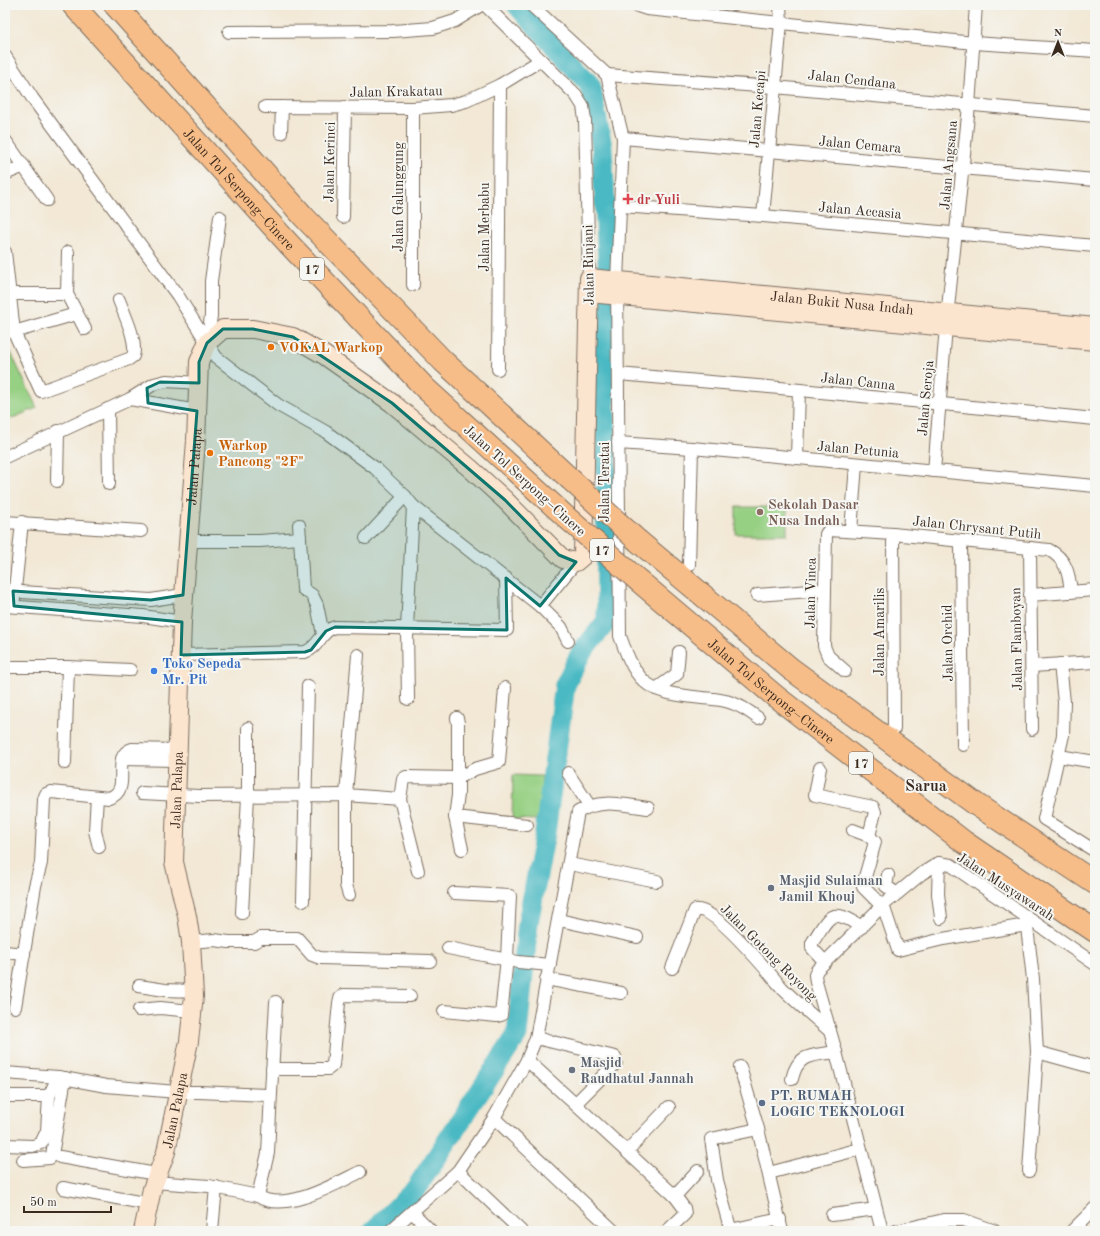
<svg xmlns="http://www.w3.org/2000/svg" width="1100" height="1236" font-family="'Old Standard TT',serif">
  <rect width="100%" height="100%" fill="#f6f6f2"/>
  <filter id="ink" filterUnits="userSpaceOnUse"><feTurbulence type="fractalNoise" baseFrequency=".025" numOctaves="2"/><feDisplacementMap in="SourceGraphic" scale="8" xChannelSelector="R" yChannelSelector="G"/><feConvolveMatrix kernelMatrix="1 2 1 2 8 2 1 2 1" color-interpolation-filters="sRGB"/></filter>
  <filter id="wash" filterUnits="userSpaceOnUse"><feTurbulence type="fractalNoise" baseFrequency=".012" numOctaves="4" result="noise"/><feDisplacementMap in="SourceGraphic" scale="16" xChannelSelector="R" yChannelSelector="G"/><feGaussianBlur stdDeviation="0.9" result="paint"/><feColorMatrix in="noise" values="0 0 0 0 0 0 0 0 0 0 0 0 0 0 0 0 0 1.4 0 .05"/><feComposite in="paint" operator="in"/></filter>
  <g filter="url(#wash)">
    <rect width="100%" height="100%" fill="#f2e8d5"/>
    <!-- green -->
    <g fill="#96d083" stroke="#687d50">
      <path d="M5 340 37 408 5 421Z"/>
      <rect x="736" y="507" width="51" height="27"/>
      <path d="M513 775 542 776 541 820 512 819Z"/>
    </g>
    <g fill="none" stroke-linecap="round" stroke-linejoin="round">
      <!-- river -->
      <path stroke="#4bb9c3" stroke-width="21" d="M373 1231 415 1190 517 1035 528 923 545 833 565 685 581 653 607 621 606 438 603 374 608 262 602 147 590 85 517 5"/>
    </g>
  </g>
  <g filter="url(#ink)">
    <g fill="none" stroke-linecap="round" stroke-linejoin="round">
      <defs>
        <g id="street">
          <path d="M485 5 576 95 583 106 585 120 589 278"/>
          <path d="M531 5 607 75 623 138 617 281 620 636C638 688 649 692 702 698 712 699 722 699 732 703 742 706 750 712 758 718"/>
          <path d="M635 5 647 9 974 43 1095 51"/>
          <path d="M229 32 393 31 433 28 455 21 481 5"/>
          <path d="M5 56 33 99 178 296 216 357 278 405 326 432 375 468 405 496 413 506 540 606 561 627 568 641"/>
          <path d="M607 75 774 87 1095 116"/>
          <path d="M265 107 413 108 451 105 466 101 500 85 541 60"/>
          <path d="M413 108V285"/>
          <path d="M281 133 282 107"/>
          <path d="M623 138 1095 180"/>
          <path d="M5 140 47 200"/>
          <path d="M5 174 24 166"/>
          <path d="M621 206 763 216 1095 246"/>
          <path d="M763 216 781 23 780 5"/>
          <path d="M343 217 345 107"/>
          <path d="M5 252 14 332 41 391 129 359 133 356C138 341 124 314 119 300"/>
          <path d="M68 252 67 294 85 329"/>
          <path d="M11 294H67"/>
          <path d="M14 332 76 314"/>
          <path d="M207 343 211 316V281L220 217"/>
          <path d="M498 369 500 85"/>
          <path d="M618 374 780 388 1095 419"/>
          <path d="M130 399 197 411"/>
          <path d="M108 409 109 484"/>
          <path d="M618 443 692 448 1095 486"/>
          <path d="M5 457 130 399 154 384 166 381 199 383"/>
          <path d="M797 458 799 390"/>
          <path d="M934 471 946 327 969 106 976 5"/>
          <path d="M57 481 58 431"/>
          <path d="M5 522 141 531"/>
          <path d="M851 531 856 464"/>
          <path d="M893 534 894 729"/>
          <path d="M300 538 303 589 312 595 317 605 323 634"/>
          <path d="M366 538 405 496"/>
          <path d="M189 541H260L300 538 299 525"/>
          <path d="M961 541 963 745"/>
          <path d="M1030 548 1032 729"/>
          <path d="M689 565 692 448"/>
          <path d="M5 591 151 600 183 595"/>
          <path d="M757 595 824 590"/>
          <path d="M1030 595 1095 590"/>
          <path d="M14 599 22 522"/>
          <path d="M5 606 143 616 182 622"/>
          <path d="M540 606 576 562"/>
          <path d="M181 655 305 652C319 648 321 630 335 627L507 630 506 578"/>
          <path d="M1060 664 1064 702 1063 735 1044 819 1095 851"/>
          <path d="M1032 666 1095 662"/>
          <path d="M5 667H68L130 670"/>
          <path d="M845 671 828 656 824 646 826 534 829 530 893 534 1049 550C1066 559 1069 573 1071 592"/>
          <path d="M656 689 677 674 679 652"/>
          <path d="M408 699 407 629 413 506"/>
          <path d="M457 718 458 723V795L455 817 462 849"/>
          <path d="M1059 756 1095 762"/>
          <path d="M122 759 177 760"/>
          <path d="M65 763 68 667"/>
          <path d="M820 768 815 795 873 807 875 812 869 836"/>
          <path d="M568 773 589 805"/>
          <path d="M142 793 199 796 346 795 400 799 403 779 406 777 458 778 475 769 499 762 505 688"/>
          <path d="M97 797 95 831 99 847"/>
          <path d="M400 799 418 871"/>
          <path d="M455 817 527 825"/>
          <path d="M853 830 869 836 875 842 863 884V887L884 908 898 950 943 939 1027 925"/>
          <path d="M939 863 938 894 941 918"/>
          <path d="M569 864 657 881"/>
          <path d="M888 875 886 886 897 894"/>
          <path d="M349 895 346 885V795L358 655"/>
          <path d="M303 901 308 686"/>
          <path d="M242 913 248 796V728"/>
          <path d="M1026 918 1033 979 1037 1052 1095 1068"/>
          <path d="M559 920 637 937"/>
          <path d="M191 942 214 940 229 942H254L261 938H297L312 955 320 958 430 961"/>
          <path d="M448 948 518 962 550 965"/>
          <path d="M5 952 24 954"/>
          <path d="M825 962 812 948V943C831 914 830 907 862 927"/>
          <path d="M672 968 695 910C714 905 769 973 782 988 797 1003 814 1017 830 1031"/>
          <path d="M546 979 621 993"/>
          <path d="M139 986 165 990 193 991"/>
          <path d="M15 1007 35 886 41 863 44 799 46 794 51 792 109 798C134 790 109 756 132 749L177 750"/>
          <path d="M139 1010 160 1008 192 1011"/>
          <path d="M444 1011 497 1016 501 1015 507 958 510 896 454 893"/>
          <path d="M536 1038 615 1057 616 1063 576 1103"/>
          <path d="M527 1060 675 1196 684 1208 685 1214 667 1231"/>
          <path d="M740 1067 758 1129 782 1231"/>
          <path d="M272 1069H328L333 1065 339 1003 340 998 344 995 410 996"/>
          <path d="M5 1073 58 1077 106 1086 177 1092H199L267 1095 271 1093 276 1002"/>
          <path d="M792 1079C798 1052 813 1056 836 1052"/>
          <path d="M271 1093 268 1153 258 1196C284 1214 335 1184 360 1172"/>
          <path d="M5 1096H49"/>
          <path d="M494 1118 614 1231"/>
          <path d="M758 1129 711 1139 717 1180 730 1228 735 1229 780 1219"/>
          <path d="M5 1145 33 1146 41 1143 47 1131 49 1096 58 1077"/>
          <path d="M627 1151 669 1107"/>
          <path d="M60 1157 156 1174"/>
          <path d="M23 1160 50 1158 52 1155 65 1078"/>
          <path d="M458 1171 521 1231"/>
          <path d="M1029 1171 1037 1052"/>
          <path d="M769 1173 860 1149"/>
          <path d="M154 1182 209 1186 258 1196"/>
          <path d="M63 1188 149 1204"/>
          <path d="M675 1196 698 1171"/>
          <path d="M412 1212 431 1231"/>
          <path d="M832 1215 876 1209"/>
          <path d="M212 1231 216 1187"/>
          <path d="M390 1231 458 1171 494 1118 527 1060 536 1038 578 812C600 798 623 805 648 808"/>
          <path d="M882 1231 836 1052 816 982 815 975 817 970 882 906 921 874 939 863 951 865 1095 964"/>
          <path d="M896 1231 944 1220H964L995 1231"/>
          <path d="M1072 1231 1095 1208"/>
        </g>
        <g id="secondary">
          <path d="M589 293 1095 341"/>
          <path id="s1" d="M143 1231 152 1189 166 1152 189 1041 194 996 191 942 187 916 174 862 182 622 196 441 199 362 207 343 223 329H253L293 337 324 355 392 403 471 469 505 500 559 555 563 559 576 562 583 556 589 278 1095 327"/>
        </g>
        <g id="highway">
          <path id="s2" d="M73 5 288 243 425 388 566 517"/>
          <path d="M115 5 304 217 443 361 569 478"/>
          <path d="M638 541 791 669 977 805 1095 883"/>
          <path id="s3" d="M639 581 775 696 964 842 1095 931"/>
        </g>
      </defs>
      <!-- street casing -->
      <use href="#street" stroke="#7b6c5e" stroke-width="14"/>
      <!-- secondary casing -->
      <use href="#secondary" stroke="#7b6c5e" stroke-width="20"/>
      <!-- highway casing -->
      <use href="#highway" stroke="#7b6c5e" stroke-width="24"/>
      <!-- street -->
      <use href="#street" stroke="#fff" stroke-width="12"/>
      <!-- secondary -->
      <use href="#secondary" stroke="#fce5cf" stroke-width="18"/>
      <!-- highway -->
      <use href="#highway" stroke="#f7bd88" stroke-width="22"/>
      <defs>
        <g id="highway-bridge">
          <path d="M569 478 638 541"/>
          <path d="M566 517 639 581"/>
        </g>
      </defs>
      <!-- highway-bridge casing -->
      <use href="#highway-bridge" stroke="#7b6c5e" stroke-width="24" stroke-linecap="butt"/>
      <!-- highway-bridge -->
      <use href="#highway-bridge" stroke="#f7bd88" stroke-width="22"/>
    </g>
  </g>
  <!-- marked area -->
  <path fill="#0f766e" fill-opacity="0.2" stroke="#0f766e" stroke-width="3" stroke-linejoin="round" d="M223 329H253L293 337 392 403 505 500 559 555 576 562 540 606 506 578 507 630 335 627 326 631 311 650 305 652 181 655 182 622 14 606 13 591 151 600 183 595 197 411 148 403 147 388 160 382 199 383V362L207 343Z"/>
  <!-- markers -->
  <path fill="#e0444e" stroke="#f6f6f2" stroke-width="1.5" d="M626 193h4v4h4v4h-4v4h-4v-4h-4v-4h4z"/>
  <g fill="#e8710a" stroke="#f6f6f2" stroke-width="1.5">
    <circle cx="271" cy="347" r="4"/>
    <circle cx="210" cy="453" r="4"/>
  </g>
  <circle fill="#8d6e63" stroke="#f6f6f2" stroke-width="1.5" cx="760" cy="512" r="4"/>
  <circle fill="#3f7fe0" stroke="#f6f6f2" stroke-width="1.5" cx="154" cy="671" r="4"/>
  <g fill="#6b7280" stroke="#f6f6f2" stroke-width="1.5">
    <circle cx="771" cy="888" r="4"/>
    <circle cx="572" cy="1070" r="4"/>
  </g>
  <circle fill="#5c6f8a" stroke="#f6f6f2" stroke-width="1.5" cx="762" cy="1103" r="4"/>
  <g text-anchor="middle" stroke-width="4" stroke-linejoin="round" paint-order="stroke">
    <!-- shield labels -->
    <g fill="#f6f6f2" stroke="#73675e" stroke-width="1">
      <rect x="300" y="258" width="24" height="22" rx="3"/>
      <rect x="590" y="539" width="24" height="22" rx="3"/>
      <rect x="849" y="752" width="24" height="22" rx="3"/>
    </g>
    <g font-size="13" font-weight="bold" fill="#3b2a1e">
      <text x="312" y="274">17</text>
      <text x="602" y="555">17</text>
      <text x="861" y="768">17</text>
    </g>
    <!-- street labels -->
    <g font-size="14" fill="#3b2a1e" stroke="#f6f6f2">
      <text transform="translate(852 79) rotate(6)" y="5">Jalan Cendana</text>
      <text transform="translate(396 91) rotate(-1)" y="5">Jalan Krakatau</text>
      <text transform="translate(757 109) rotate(-85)" y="5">Jalan Kecapi</text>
      <text transform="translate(860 144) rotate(5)" y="5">Jalan Cemara</text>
      <text transform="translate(329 162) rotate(-89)" y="5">Jalan Kerinci</text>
      <text transform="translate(948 165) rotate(-85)" y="5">Jalan Angsana</text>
      <text dy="5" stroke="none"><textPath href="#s2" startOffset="248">Jalan Tol Serpong–Cinere</textPath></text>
      <text transform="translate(398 197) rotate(-90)" y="5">Jalan Galunggung</text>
      <text transform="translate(860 210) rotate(5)" y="5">Jalan Accasia</text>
      <text transform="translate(484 227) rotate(-90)" y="5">Jalan Merbabu</text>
      <text transform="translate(588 265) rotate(-91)" y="5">Jalan Rinjani</text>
      <text dy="5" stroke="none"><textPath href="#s1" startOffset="1896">Jalan Bukit Nusa Indah</textPath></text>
      <text transform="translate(858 381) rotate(6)" y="5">Jalan Canna</text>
      <text transform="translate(925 398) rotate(-85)" y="5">Jalan Seroja</text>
      <text transform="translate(858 449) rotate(5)" y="5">Jalan Petunia</text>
      <text dy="5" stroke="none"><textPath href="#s1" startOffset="773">Jalan Palapa</textPath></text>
      <text transform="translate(525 480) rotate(42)" y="5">Jalan Tol Serpong–Cinere</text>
      <text transform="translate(604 482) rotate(-90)" y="5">Jalan Teratai</text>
      <text transform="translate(977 527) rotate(6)" y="5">Jalan Chrysant Putih</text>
      <text transform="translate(810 593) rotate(-89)" y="5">Jalan Vinca</text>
      <text transform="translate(879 632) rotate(-90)" y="5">Jalan Amarilis</text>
      <text transform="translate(1016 639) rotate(-91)" y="5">Jalan Flamboyan</text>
      <text transform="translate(947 643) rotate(-91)" y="5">Jalan Orchid</text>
      <text dy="5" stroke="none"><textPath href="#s3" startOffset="172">Jalan Tol Serpong–Cinere</textPath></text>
      <text dy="5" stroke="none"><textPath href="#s1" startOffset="449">Jalan Palapa</textPath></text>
      <text transform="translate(1006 886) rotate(33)" y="5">Jalan Musyawarah</text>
      <text transform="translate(769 952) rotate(45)" y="5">Jalan Gotong Royong</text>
      <text dy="5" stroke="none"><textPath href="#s1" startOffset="125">Jalan Palapa</textPath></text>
    </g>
    <!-- health labels -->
    <g font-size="14" font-weight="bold" fill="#be3a42" stroke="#f6f6f2" text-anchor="start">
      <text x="637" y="204">dr Yuli</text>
    </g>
    <!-- food labels -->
    <g font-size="14" font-weight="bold" fill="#c56008" stroke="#f6f6f2" text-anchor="start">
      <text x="279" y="352">VOKAL Warkop</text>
      <text x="218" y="450">Warkop<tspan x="218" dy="16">Pancong "2F"</tspan></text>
    </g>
    <!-- education labels -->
    <g font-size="14" font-weight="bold" fill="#785e54" stroke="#f6f6f2" text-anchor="start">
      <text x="768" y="509">Sekolah Dasar<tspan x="768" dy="16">Nusa Indah</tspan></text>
    </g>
    <!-- shop labels -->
    <g font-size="14" font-weight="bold" fill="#366cbe" stroke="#f6f6f2" text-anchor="start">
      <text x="162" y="668">Toko Sepeda<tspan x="162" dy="16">Mr. Pit</tspan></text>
    </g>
    <!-- worship labels -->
    <g font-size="14" font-weight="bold" fill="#5b616d" stroke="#f6f6f2" text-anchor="start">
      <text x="779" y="885">Masjid Sulaiman<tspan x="779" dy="16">Jamil Khouj</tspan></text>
      <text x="580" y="1067">Masjid<tspan x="580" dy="16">Raudhatul Jannah</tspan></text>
    </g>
    <!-- service labels -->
    <g font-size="14" font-weight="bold" fill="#4e5e75" stroke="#f6f6f2" text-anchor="start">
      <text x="770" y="1100">PT. RUMAH<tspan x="770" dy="16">LOGIC TEKNOLOGI</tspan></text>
    </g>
    <!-- quarter labels -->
    <g font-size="16" font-weight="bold" fill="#3b2a1e" stroke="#f6f6f2">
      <text x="926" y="791">Sarua</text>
    </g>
  </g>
  <!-- margin -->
  <rect width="1100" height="1236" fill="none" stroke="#f6f6f2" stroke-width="20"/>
  <!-- north arrow -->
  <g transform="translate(1058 42)" stroke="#f6f6f2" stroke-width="3" paint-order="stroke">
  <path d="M0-3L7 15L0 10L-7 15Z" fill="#3b2a1e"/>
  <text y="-6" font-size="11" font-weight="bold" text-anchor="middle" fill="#3b2a1e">N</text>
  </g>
  <!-- scale -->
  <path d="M24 1206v6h87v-6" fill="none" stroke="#3b2a1e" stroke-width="2"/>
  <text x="30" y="1206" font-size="12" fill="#3b2a1e" stroke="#f6f6f2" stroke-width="3" paint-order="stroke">50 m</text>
</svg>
